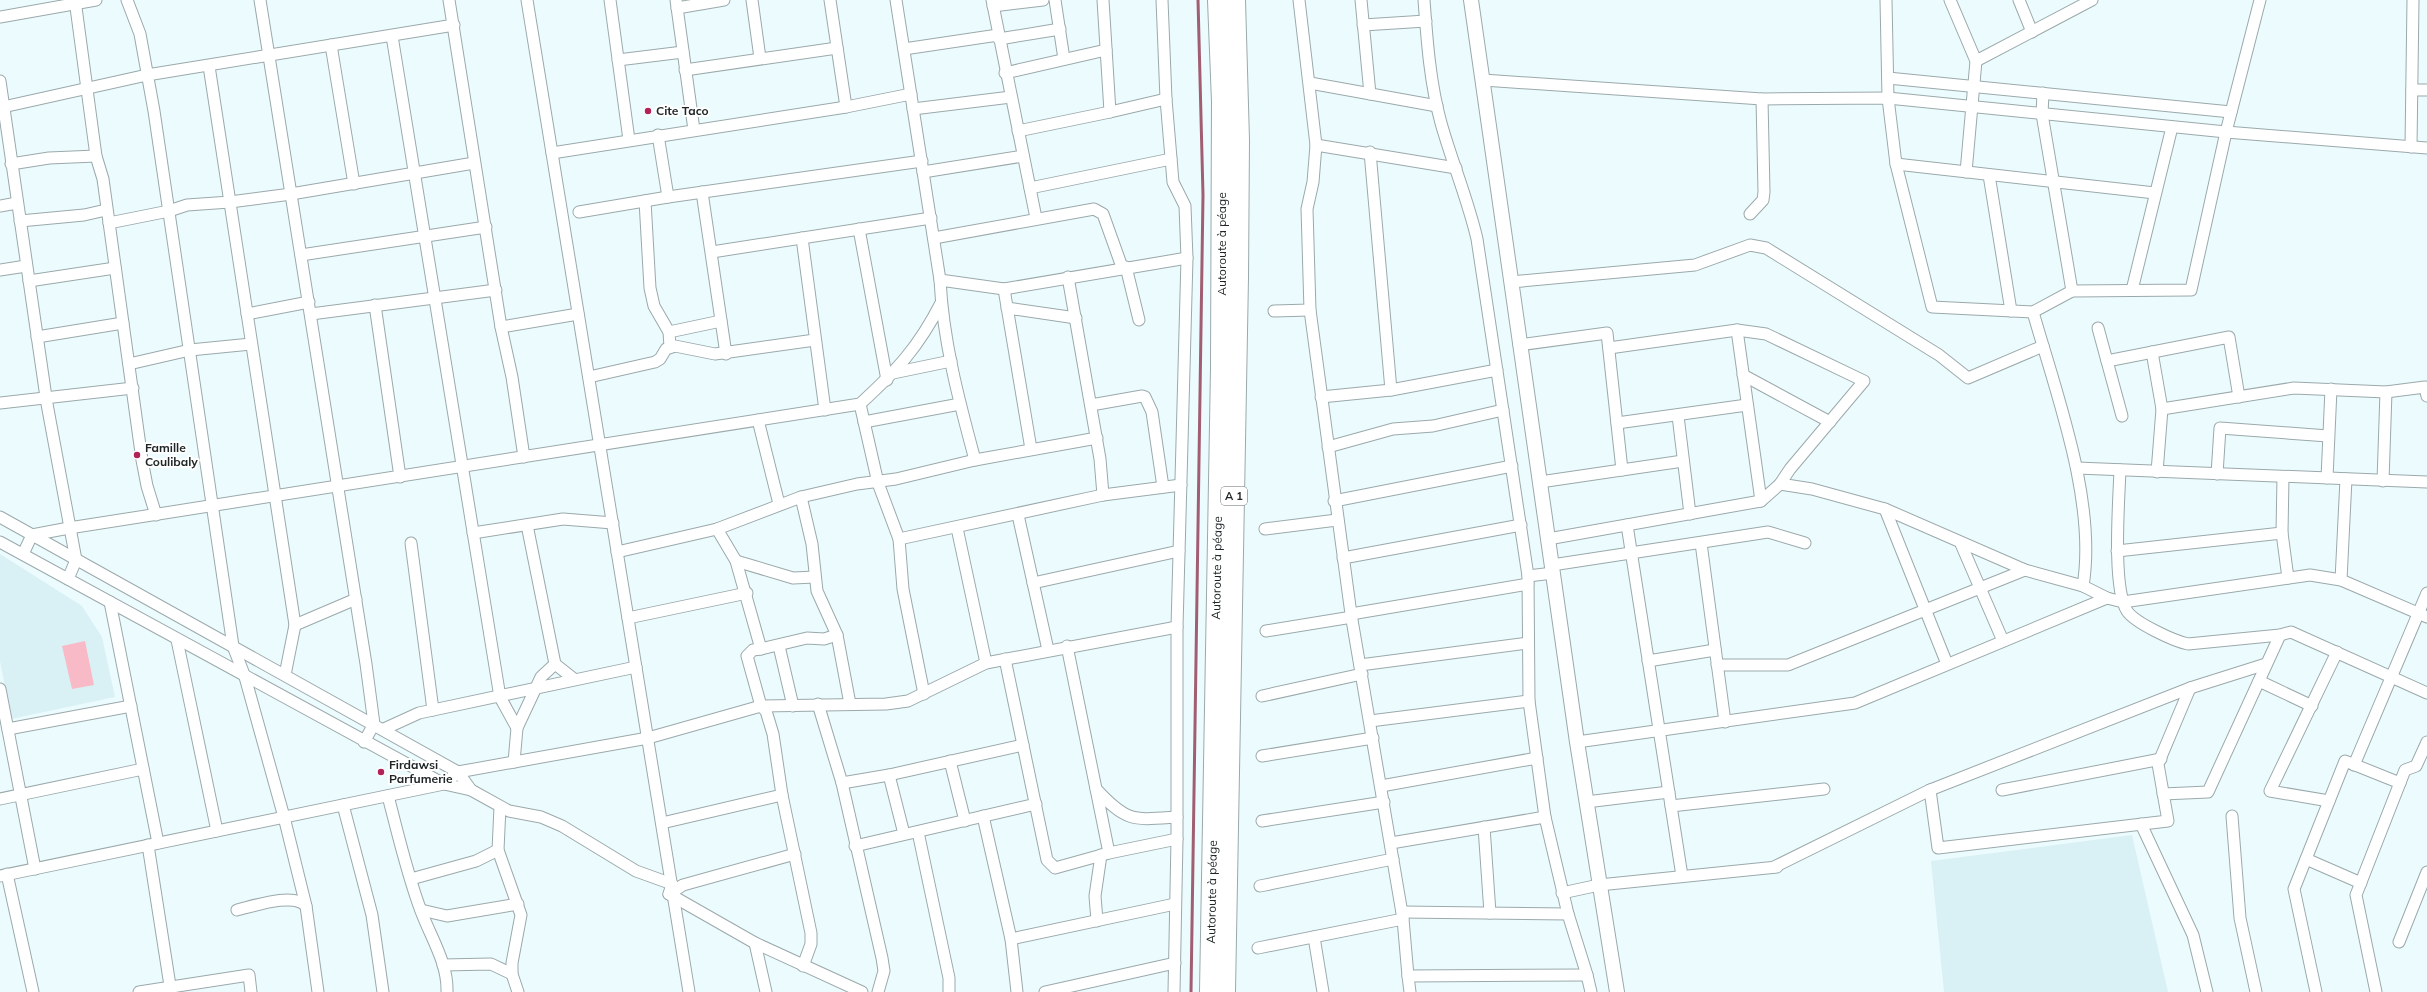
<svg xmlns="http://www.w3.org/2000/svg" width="2427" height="992" font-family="Mulish,sans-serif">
  <rect width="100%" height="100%" fill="#ecfbfe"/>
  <!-- built -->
  <g fill="#d9f1f5">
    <path d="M0 554 82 606 102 637 115 697 11 719 0 661Z"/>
    <path d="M2132 835 2168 992H1944L1931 861Z"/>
  </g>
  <!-- green -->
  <path fill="#f9bac7" d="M85 641 94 685 72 689 62 646Z"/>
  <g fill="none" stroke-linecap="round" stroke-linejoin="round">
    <!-- stream -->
    <path stroke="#a05e70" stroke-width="3" d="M1191 992 1203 195 1198 0"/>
    <defs>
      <g id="minor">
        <path d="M75 0 96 156 103 179 142 460 147 486 156 515"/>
        <path d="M127 0 140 34 154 111 233 646 245 677 284 817 306 906 318 992"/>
        <path d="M260 0 366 664 374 724 364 742"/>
        <path d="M449 0 501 327 578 314"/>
        <path d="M527 0 689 992"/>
        <path d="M610 0 629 140"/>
        <path d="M676 0 694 130"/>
        <path d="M752 0 760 58"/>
        <path d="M830 0 846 107"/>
        <path d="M896 0 940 280C943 341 959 401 975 460"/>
        <path d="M992 0 1036 218"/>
        <path d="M1055 0 1064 59"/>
        <path d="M1103 0 1110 112 1166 99"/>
        <path d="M1162 0 1166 99 1173 182 1185 206 1187 258 1177 627V839L1174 992"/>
        <path d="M1299 0 1316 145 1313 182 1307 209 1310 310 1351 614 1403 919 1408 976 1587 975"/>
        <path d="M1361 0 1370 94"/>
        <path d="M1424 0C1427 41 1430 83 1441 123 1452 162 1468 200 1477 239L1528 576 1529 701 1545 817 1568 914 1587 975 1591 992"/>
        <path d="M1886 0 1888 98 1896 164 1932 307 2033 312 2072 291 2191 290 2226 132 2260 0"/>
        <path d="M1950 0 1976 61 1966 172"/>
        <path d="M2019 0 2032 32"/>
        <path d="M993 6 1043 0"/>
        <path d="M677 8 724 0"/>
        <path d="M0 17 96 0"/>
        <path d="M1363 25 1426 21"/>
        <path d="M392 36 500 697 517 728"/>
        <path d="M999 39 1060 29"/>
        <path d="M331 45 354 184"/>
        <path d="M904 49 998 35"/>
        <path d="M618 60 683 52"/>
        <path d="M1976 61 2092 0"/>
        <path d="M209 66 295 625 285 675"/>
        <path d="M685 70 837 48"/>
        <path d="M1005 73 1106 50"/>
        <path d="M1888 78 2231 112"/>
        <path d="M1483 80 1762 99 1888 98 2226 132 2427 148"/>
        <path d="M0 81 47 404 76 560 68 579"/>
        <path d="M1310 83 1437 106"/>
        <path d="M2412 90H2427"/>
        <path d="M2043 93 2042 114 2072 291"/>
        <path d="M3 107 147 75 454 25"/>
        <path d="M913 109 1011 97"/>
        <path d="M1018 131 1110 112"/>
        <path d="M658 135 668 197"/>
        <path d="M1316 145 1456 168"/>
        <path d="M2411 147 2413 0"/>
        <path d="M1370 152 1391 390"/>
        <path d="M552 153 846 107 911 94"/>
        <path d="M11 164 49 158 96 156"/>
        <path d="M1896 164 2155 193"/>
        <path d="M923 172 1023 156"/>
        <path d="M1989 175 2011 311"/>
        <path d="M1030 188 1171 159"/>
        <path d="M702 192 726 354"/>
        <path d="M645 201 650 288 654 306 669 332 670 347"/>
        <path d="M0 206 17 203"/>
        <path d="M579 212 668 197 922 161"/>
        <path d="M1750 214 1763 200 1764 192 1762 99"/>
        <path d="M20 221 84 215 106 210"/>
        <path d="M109 223 169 211 187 205 230 202 291 194 474 163"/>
        <path d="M859 229 887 380"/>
        <path d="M802 238 825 410"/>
        <path d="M934 238 1094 209 1103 214 1122 267"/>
        <path d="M712 252 931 218"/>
        <path d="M301 255 486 227"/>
        <path d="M1126 267 1139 320"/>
        <path d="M0 270 26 266"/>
        <path d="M1068 277 1100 459 1103 495"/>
        <path d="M940 280 1004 289 1187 258"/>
        <path d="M29 281 115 268"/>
        <path d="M1511 282 1695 265 1750 245 1766 248 1939 355 1968 378 2043 346"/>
        <path d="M1004 289 1031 449"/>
        <path d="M2132 290 2172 127"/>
        <path d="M375 305 400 477"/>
        <path d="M1007 308 1076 318"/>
        <path d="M1274 311 1310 310"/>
        <path d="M2033 312C2056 393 2097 502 2083 586"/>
        <path d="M247 314 309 302"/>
        <path d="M311 314 496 290"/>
        <path d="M501 327 512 377 524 457"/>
        <path d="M2098 328 2122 416"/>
        <path d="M1737 330 1761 501"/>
        <path d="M669 332 721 321"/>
        <path d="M37 337 123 323"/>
        <path d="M1519 345 1607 333 1622 470"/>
        <path d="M2152 352 2162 409 2157 472"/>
        <path d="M2107 361 2229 337 2239 397"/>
        <path d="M129 364 190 350 251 344"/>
        <path d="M893 373 951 361"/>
        <path d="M1743 375 1830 422"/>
        <path d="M589 377 655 362 660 359 666 349 675 346 715 354 815 340"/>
        <path d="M1321 397 1391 390 1497 370"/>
        <path d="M0 403 133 388"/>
        <path d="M860 404 878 483 899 539 903 589 924 694"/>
        <path d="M1091 405 1142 396 1145 397 1152 412 1163 487"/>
        <path d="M2162 409 2294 388 2386 392 2425 387 2427 396"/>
        <path d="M1678 416 1690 514"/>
        <path d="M758 420 779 504"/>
        <path d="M864 422 960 404"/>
        <path d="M1617 423 1747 405"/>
        <path d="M1328 447 1393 429 1433 426 1503 410"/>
        <path d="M2077 468 2427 482"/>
        <path d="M2120 470C2119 499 2112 588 2127 611 2135 623 2174 641 2188 644L2280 635 2291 632 2427 693"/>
        <path d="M2217 474 2220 428 2328 436"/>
        <path d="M2283 477 2282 533 2288 578"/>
        <path d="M2327 478 2331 389"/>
        <path d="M2383 481 2386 392"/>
        <path d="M1540 482 1683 461"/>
        <path d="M1780 484 1812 489 1885 509 2025 570 2083 586 2107 598 2123 602 2310 575 2341 580 2427 617"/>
        <path d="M801 497 812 544 817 591 837 635 850 704"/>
        <path d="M1334 501 1512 466"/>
        <path d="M1885 509 1947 664"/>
        <path d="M1018 515 1048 650"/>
        <path d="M0 517 458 772 471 790"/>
        <path d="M527 525 555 664 574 679"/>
        <path d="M1627 525 1682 876"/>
        <path d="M957 528 986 663"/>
        <path d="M717 529 736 561 761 649 807 638 824 639 837 635"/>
        <path d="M1265 529 1337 520"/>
        <path d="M473 533 563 519 613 523"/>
        <path d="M899 539 1103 495 1181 485"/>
        <path d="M1548 539 1761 501 1780 484 1790 469 1864 381 1766 334 1737 330 1609 348"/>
        <path d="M0 542 444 784 471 790 509 811 541 817 562 826 636 871 672 884 669 894 755 943 862 992"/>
        <path d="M411 543 433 710"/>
        <path d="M1701 543 1725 722"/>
        <path d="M1961 544 2003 641"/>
        <path d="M2117 551 2282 533"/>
        <path d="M617 552 717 529 801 497 857 484 896 479 975 460 1097 438"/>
        <path d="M23 554 32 535 69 528 860 404C897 370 918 348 941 303"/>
        <path d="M1343 558 1521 525"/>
        <path d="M736 561 793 578 815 577"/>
        <path d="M1552 565 1768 532 1805 543"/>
        <path d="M1528 576 1553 573"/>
        <path d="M2341 580 2346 479"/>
        <path d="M1033 583 1179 551"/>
        <path d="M110 602 158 843"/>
        <path d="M1351 614 1528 584"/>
        <path d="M628 618 747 593"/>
        <path d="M295 625 356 599"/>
        <path d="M1266 631 1352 617"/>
        <path d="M177 640 217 831"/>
        <path d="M779 646 793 706"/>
        <path d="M1067 646 1109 853"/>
        <path d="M761 649 753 650 747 656 761 706 766 711 773 734 782 795 811 933V944L803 966"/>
        <path d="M1005 659 1047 860 1055 868 1109 853 1177 839"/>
        <path d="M1648 661 1715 650"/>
        <path d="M1360 665 1528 643"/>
        <path d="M1717 665H1788L2025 570"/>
        <path d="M2259 681 2312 706"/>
        <path d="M0 689 35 869"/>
        <path d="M1262 696 1362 674"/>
        <path d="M818 704 842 783 882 958 884 971 878 992"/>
        <path d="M1370 721 1529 701"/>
        <path d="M8 729 131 706"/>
        <path d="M384 729 419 713 636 667"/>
        <path d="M1577 742 1855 703 2107 598"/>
        <path d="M1262 756 1373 738"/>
        <path d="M950 761 965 821"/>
        <path d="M514 762 517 728 541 677 555 664"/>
        <path d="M2354 765 2427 593"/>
        <path d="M889 775 904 834"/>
        <path d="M842 783 889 775 1023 745"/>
        <path d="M1381 786 1537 758"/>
        <path d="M1096 789C1127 823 1134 820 1177 817"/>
        <path d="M1930 790 1938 848 2168 821 2158 764 2190 688"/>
        <path d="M2002 790 2161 759"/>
        <path d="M2163 794 2208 792 2280 635"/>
        <path d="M388 796C398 834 407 874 421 911 431 938 448 963 447 992"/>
        <path d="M0 799 143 769"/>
        <path d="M2329 801 2270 791 2337 652"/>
        <path d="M1586 802 1669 792"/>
        <path d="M343 805 372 915 383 992"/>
        <path d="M1671 806 1824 789"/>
        <path d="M500 807 498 850 521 915 512 963V974L518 992"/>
        <path d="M983 816 1011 939 1017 992"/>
        <path d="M2232 816 2240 918 2256 992"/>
        <path d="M1262 821 1384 802"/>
        <path d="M662 823 782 795"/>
        <path d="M2141 824 2193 935 2207 992"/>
        <path d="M1484 827 1490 913"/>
        <path d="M918 832 949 978V992"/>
        <path d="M1391 843 1545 817"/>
        <path d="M148 845 171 992"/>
        <path d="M855 846 1036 804"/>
        <path d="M2306 859 2361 883"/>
        <path d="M1774 867 1930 790 2190 688 2266 664"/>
        <path d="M7 874 33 992"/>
        <path d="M0 876 444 784 458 772 648 738 761 706 886 704 908 701 986 663 1177 627"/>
        <path d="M411 879 476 861 498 850"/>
        <path d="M1260 886 1393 859"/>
        <path d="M1562 893 1599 885 1777 867"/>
        <path d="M669 894 683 885 795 854"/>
        <path d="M237 910C254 906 294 892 306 906"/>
        <path d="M421 910 447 916 518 904"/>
        <path d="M1402 912 1568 914"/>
        <path d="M1097 921 1095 896 1101 855"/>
        <path d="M1314 937 1323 992"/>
        <path d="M1011 939 1175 904"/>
        <path d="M2399 942 2427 872"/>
        <path d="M755 943 766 992"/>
        <path d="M1258 948 1403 919"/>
        <path d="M443 965 491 964 512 974"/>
        <path d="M1408 976 1410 992"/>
        <path d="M139 992 249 975 251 992"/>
        <path d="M1045 992 1175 963"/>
        <path d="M2316 992 2294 889 2345 761 2400 783"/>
        <path d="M2376 992 2356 895 2405 770 2416 766 2427 742"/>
      </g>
      <path id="tertiary" d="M1471 0 1577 742 1617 992"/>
      <g id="motorway">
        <path d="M1210 992 1221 368 1222 102 1218 0"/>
        <path d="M1225 992 1238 277 1239 140 1235 0"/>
      </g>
    </defs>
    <!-- minor casing -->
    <use href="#minor" stroke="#9ba9ab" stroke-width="13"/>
    <!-- tertiary casing -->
    <use href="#tertiary" stroke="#9ba9ab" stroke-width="16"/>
    <!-- motorway casing -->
    <use href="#motorway" stroke="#9ba9ab" stroke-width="22"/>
    <!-- minor -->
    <use href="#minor" stroke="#fff" stroke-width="11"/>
    <!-- tertiary -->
    <use href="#tertiary" stroke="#fff" stroke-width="14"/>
    <!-- motorway -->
    <use href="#motorway" stroke="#fff" stroke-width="20"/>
  </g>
  <!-- markers -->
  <g fill="#b12258" stroke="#fff" stroke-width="1.5">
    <circle cx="648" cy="111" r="4"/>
    <circle cx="137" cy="455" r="4"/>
    <circle cx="381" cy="772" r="4"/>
  </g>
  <g text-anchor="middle" stroke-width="4" stroke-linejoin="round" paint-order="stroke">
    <!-- shield labels -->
    <rect fill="#fff" stroke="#636768" stroke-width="1" x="1221" y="487" width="26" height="18" rx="3"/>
    <g font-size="11" font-weight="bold" fill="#202627">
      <text x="1234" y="500">A 1</text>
    </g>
    <!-- poi labels -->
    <g font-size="12" font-weight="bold" fill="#202627" stroke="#fff" text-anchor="start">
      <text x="656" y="115">Cite Taco</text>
      <text x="145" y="452">Famille<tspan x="145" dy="14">Coulibaly</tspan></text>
      <text x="389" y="769">Firdawsi<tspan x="389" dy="14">Parfumerie</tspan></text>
    </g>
    <!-- street labels -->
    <g font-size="12" fill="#202627" stroke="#fff">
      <text transform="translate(1222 244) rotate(-90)" y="4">Autoroute à péage</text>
      <text transform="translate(1217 568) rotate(-89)" y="4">Autoroute à péage</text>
      <text transform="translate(1212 892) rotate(-89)" y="4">Autoroute à péage</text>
    </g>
  </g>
</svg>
